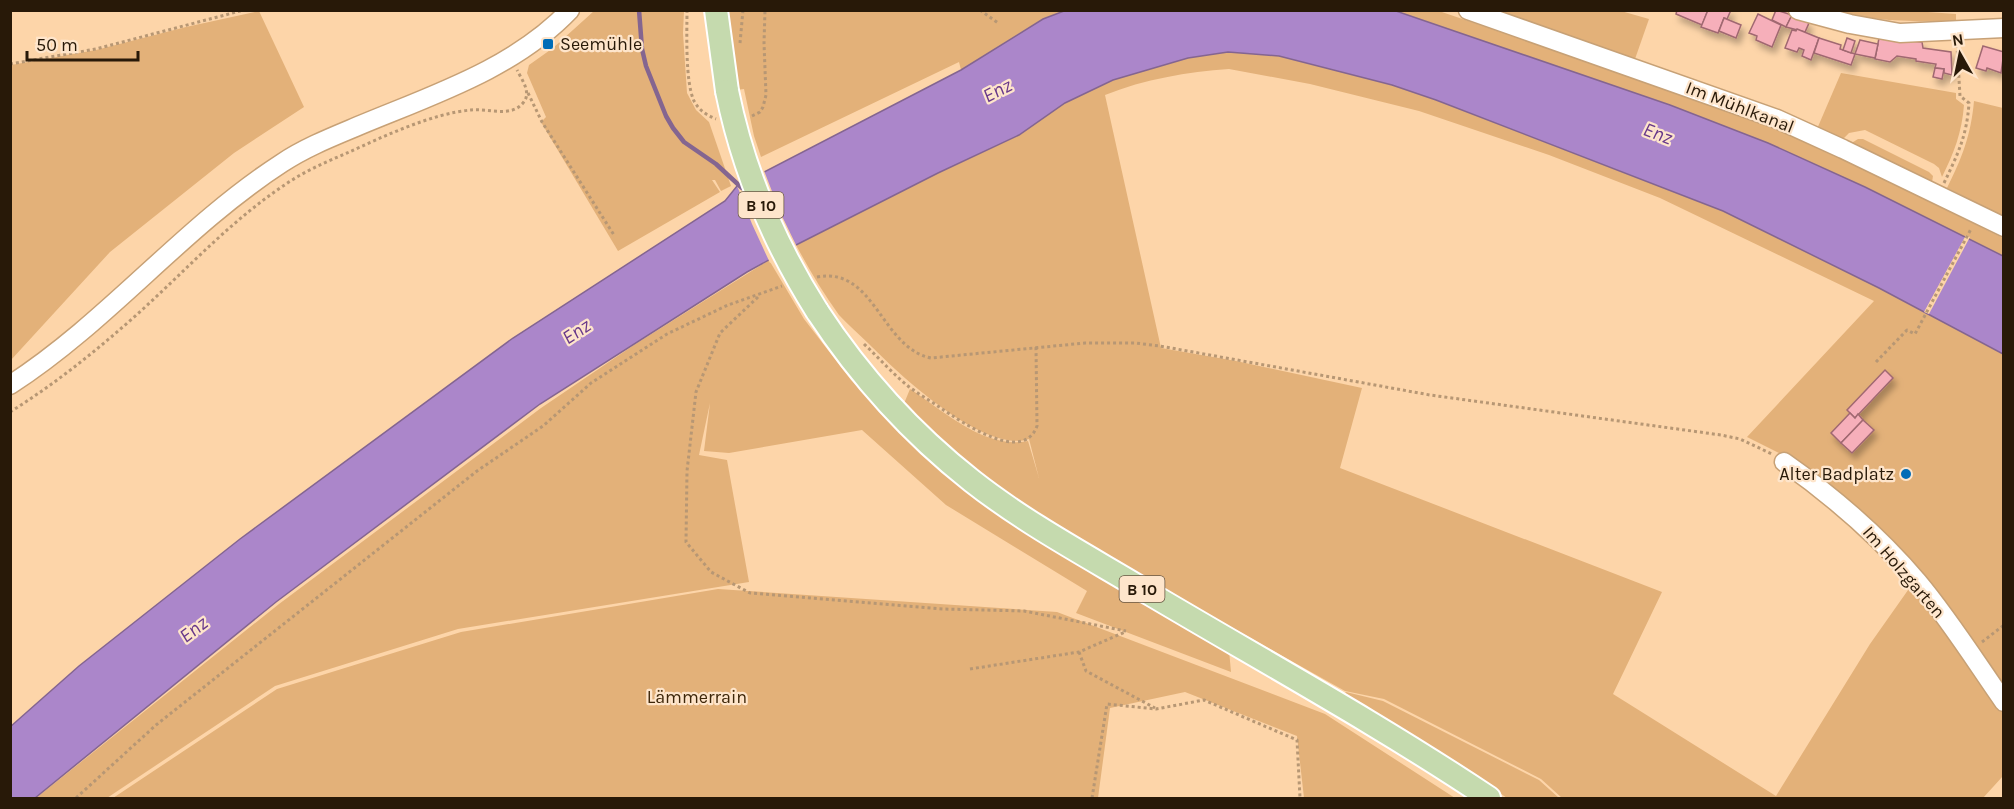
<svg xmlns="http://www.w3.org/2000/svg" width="2014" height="809" font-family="Karla,sans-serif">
  <defs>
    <filter id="shadow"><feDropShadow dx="3.5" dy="6" stdDeviation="3" flood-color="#0004"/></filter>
  </defs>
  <rect width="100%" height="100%" fill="#fdd5a9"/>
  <!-- green -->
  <g fill="#e3b179" fill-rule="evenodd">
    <path d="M1899 10 1956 14V21C1913 22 1875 21 1834 11Z"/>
    <path d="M259 11 304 107 234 153 110 252 11 360V65L96 50 186 27Z"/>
    <path d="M594 11H684L683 33 687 93 696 110 709 122 731 186 721 191 715 180H712L720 192 618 251 541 122 546 117 527 73 529 65 553 48Z"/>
    <path d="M726 11H1064L1043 19 961 70 959 62 761 157 754 136 744 89 736 90Z"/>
    <path d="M1396 11H1439L1746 116 1830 153 2003 238V256L1670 105Z"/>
    <path d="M1496 11H1621L1649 19 1635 59Z"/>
    <path d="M1228 52 1279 56 1392 85 1436 100 1723 211 1879 288 2003 354V776L1983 798H1562L1541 779 1384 699 1345 691 1101 554 1001 491 965 465 903 406 910 389C944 411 985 450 1028 441L1039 478 1029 439C983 454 899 374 869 344 859 334 848 325 839 315 823 293 809 269 796 245L938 173 1019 135 1065 103 1113 79 1188 58ZM1229 69 1310 84 1419 111 1549 155 1660 198 1874 301 1747 437 1781 454 1941 605 1913 583 1870 644 1776 796 1613 694 1662 592 1340 468 1362 388 1236 361 1161 348 1105 95C1145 79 1187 72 1229 69Z"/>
    <path d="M1841 73 1956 93V99L1964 105C1962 132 1954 153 1942 177L1939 168 1934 164 1865 130 1849 133 1843 139 1817 129Z"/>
    <path d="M1974 101 2003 108V216L1947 188C1962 158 1971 135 1974 101Z"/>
    <path d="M1858 139H1863L1929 172 1933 176 1932 182 1850 144Z"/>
    <path d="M769 260 804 319 851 380 949 476 1229 650 1231 672 1076 613 1087 591 946 505 862 430 729 453 704 451 710 403 699 455 727 460 749 582 458 629 275 686 107 798H36L279 604 541 408 634 345Z"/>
    <path d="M718 589 1057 612 1325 714 1455 798H1304L1297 736 1185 692 1110 708 1098 798H113L277 689 461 632Z"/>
    <path d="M1346 692 1383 701 1539 780 1559 798H1507L1478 778 1343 695Z"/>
  </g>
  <!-- water -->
  <path fill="#ab86ca" stroke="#846590" stroke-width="1.5" d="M1064 11H1396L1670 105 1768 143 1865 187 2003 256V354L1879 288 1723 211 1436 100 1392 85 1279 56 1228 52 1188 58 1113 80 1065 103 1019 135 938 173 796 245 747 272 540 404 276 602 35 798H11L10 727 79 666 240 539 513 338 725 201 737 186 961 70 1043 19Z"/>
  <!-- pier -->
  <g fill="#fdd5a9">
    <path d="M763 168 780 212 797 247 770 263 752 224 736 183Z"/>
    <path d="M1966 235 1970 237 1929 314 1924 312Z"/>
  </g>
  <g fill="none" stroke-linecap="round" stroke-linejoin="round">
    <!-- stream -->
    <path stroke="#846590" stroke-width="4.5" d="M639 10 642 49 646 66 666 116 673 128 684 142 716 164 742 188"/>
  </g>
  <!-- building -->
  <g fill="#f6afba" stroke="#a06871" stroke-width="1.5" filter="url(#shadow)">
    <path d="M1677 10H1708L1702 25 1676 14Z"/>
    <path d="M1708 10H1731L1727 19 1724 18 1718 33 1701 27Z"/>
    <path d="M1776 10 1792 15 1786 27 1772 20Z"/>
    <path d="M1758 14 1781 25 1772 47 1756 40 1757 36 1749 33Z"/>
    <path d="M1792 15 1809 23 1805 32 1786 27Z"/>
    <path d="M1724 18 1741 25 1736 38 1719 31Z"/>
    <path d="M1797 29 1819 38 1811 60 1802 56 1804 50 1799 48 1797 52 1785 48 1792 30 1796 31Z"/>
    <path d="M1819 38 1841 45 1840 49 1855 54 1851 65 1814 53Z"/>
    <path d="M1847 38 1855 41 1851 53 1843 50Z"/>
    <path d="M1879 38 1922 42 1923 48 1951 52 1952 75 1944 73V69L1935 68 1936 64 1916 61V59L1897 56 1890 62 1875 59Z"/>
    <path d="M1860 40 1878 44 1875 58 1855 54Z"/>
    <path d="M1983 46 2004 52 2001 73 1987 68 1986 71 1976 68Z"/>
    <path d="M1935 68 1944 69 1942 79 1933 77Z"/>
    <path d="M1885 370 1893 378 1855 418 1847 410Z"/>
    <path d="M1850 413 1855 418 1858 414 1863 420 1841 443 1831 433Z"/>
    <path d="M1863 420 1874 430 1852 453 1841 443Z"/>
  </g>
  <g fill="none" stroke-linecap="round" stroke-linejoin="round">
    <defs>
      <g id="minor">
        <path d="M1468 10 1777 119 1843 149 2004 227"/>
        <path d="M1798 10 1850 24 1900 33 2004 28"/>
        <path d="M10 385C109 321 183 227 282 163 303 149 327 139 351 129 426 97 512 71 570 10"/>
        <path d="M1784 462C1834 497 1878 535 1918 582 1949 619 1976 662 2004 702"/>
      </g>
      <g id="major">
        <path d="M716 10 727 91"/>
        <path d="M817 311C859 375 911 433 972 481 1028 525 1091 558 1152 595 1265 662 1380 725 1489 798"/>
      </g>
    </defs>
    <!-- minor casing -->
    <use href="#minor" stroke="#c7a176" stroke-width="21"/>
    <!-- major casing -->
    <use href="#major" stroke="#fff" stroke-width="26"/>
    <!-- path -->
    <g stroke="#b79774" stroke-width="3" stroke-dasharray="3 3" stroke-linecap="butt">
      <path d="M687 10C687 33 685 81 694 101 699 110 706 115 716 119"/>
      <path d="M980 10 998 23"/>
      <path d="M740 43 743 10"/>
      <path d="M10 64 96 49 244 10"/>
      <path d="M528 93 542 122 614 235"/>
      <path d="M752 116 760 112 763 107 766 95 764 43 765 10"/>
      <path d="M1944 183C1958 154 1967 135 1969 103L1960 96 1957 46"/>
      <path d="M817 277C875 266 881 348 931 358L1085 343H1135L1160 346 1430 395 1721 435 1740 439 1772 454"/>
      <path d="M758 297 720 333 696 392 687 471 686 542 711 572 750 593 943 609 1024 611 1126 631"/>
      <path d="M864 344C879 358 892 373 908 386 918 394 931 401 942 409 962 422 1023 465 1037 426L1036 347"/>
      <path d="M1876 362 1907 330 1915 334 1971 229"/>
      <path d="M10 412C58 382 101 347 143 309 190 266 233 219 286 184 305 171 326 162 347 153 382 137 433 113 471 110 487 108 511 118 523 103 532 93 522 80 517 70"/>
      <path d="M1982 642 2004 625"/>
      <path d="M1079 652 1086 671 1155 708"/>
      <path d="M970 669 1079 652 1125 632"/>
      <path d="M76 798 156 725 477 471 543 426 591 383 667 334 728 305 782 286"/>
      <path d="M1092 798 1107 704 1156 709 1204 700 1297 740 1300 798"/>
    </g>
    <!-- minor -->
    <use href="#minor" stroke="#fff" stroke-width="18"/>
    <!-- major -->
    <use href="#major" stroke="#c5daae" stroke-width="22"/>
    <defs>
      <path id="major-bridge" d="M727 91C743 170 774 243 817 311"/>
    </defs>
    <!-- major-bridge casing -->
    <use href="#major-bridge" stroke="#fff" stroke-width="26" stroke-linecap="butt"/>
    <!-- major-bridge -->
    <use href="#major-bridge" stroke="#c5daae" stroke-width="22"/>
  </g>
  <!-- markers -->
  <g fill="#006cb7" stroke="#fee5cb" stroke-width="2">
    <rect x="542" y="38" width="12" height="12" rx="3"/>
    <circle cx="1906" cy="474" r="6"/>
  </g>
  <g text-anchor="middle" stroke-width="4.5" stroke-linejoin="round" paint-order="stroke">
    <!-- shield labels -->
    <g fill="#fee5cb" stroke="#685642" stroke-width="1.5">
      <rect x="738.5" y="192" width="45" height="26" rx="4.5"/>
      <rect x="1119.5" y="576" width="45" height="26" rx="4.5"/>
    </g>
    <g font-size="16" font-weight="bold" fill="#281908">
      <text x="761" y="211">B 10</text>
      <text x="1142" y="595">B 10</text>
    </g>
    <!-- poi labels -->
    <g font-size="18" fill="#281908" stroke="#fee5cb" text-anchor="start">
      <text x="560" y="50">Seemühle</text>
      <text x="1894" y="480" text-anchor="end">Alter Badplatz</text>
    </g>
    <!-- street labels -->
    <g font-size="18" fill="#281908" stroke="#fee5cb">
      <text transform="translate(1740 107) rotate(21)" y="6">Im Mühlkanal</text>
      <text transform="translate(1904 572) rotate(49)" y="6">Im Holzgarten</text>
    </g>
    <!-- park labels -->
    <g font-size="18" fill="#3d2609" stroke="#fee5cb">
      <text x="697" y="703">Lämmerrain</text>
    </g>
    <!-- water labels -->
    <g font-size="20" font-style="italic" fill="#68388a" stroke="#fee5cb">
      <text transform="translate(997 90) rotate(-27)" y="7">Enz</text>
      <text transform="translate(1658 133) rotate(21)" y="7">Enz</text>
      <text transform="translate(576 331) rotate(-33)" y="7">Enz</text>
      <text transform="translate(193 629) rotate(-37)" y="7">Enz</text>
    </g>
  </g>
  <!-- border -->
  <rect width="2014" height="809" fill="none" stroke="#281908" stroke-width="24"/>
  <!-- north arrow -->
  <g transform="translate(1960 54) rotate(351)" stroke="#fee5cb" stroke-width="4.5" paint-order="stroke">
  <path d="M0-4.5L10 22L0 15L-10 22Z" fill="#281908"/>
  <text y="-9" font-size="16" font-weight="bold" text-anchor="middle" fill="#281908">N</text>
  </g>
  <!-- scale -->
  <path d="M27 51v9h111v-9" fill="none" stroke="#281908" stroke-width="3"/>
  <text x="36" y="51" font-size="18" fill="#281908" stroke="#fee5cb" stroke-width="4.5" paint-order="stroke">50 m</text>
</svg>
